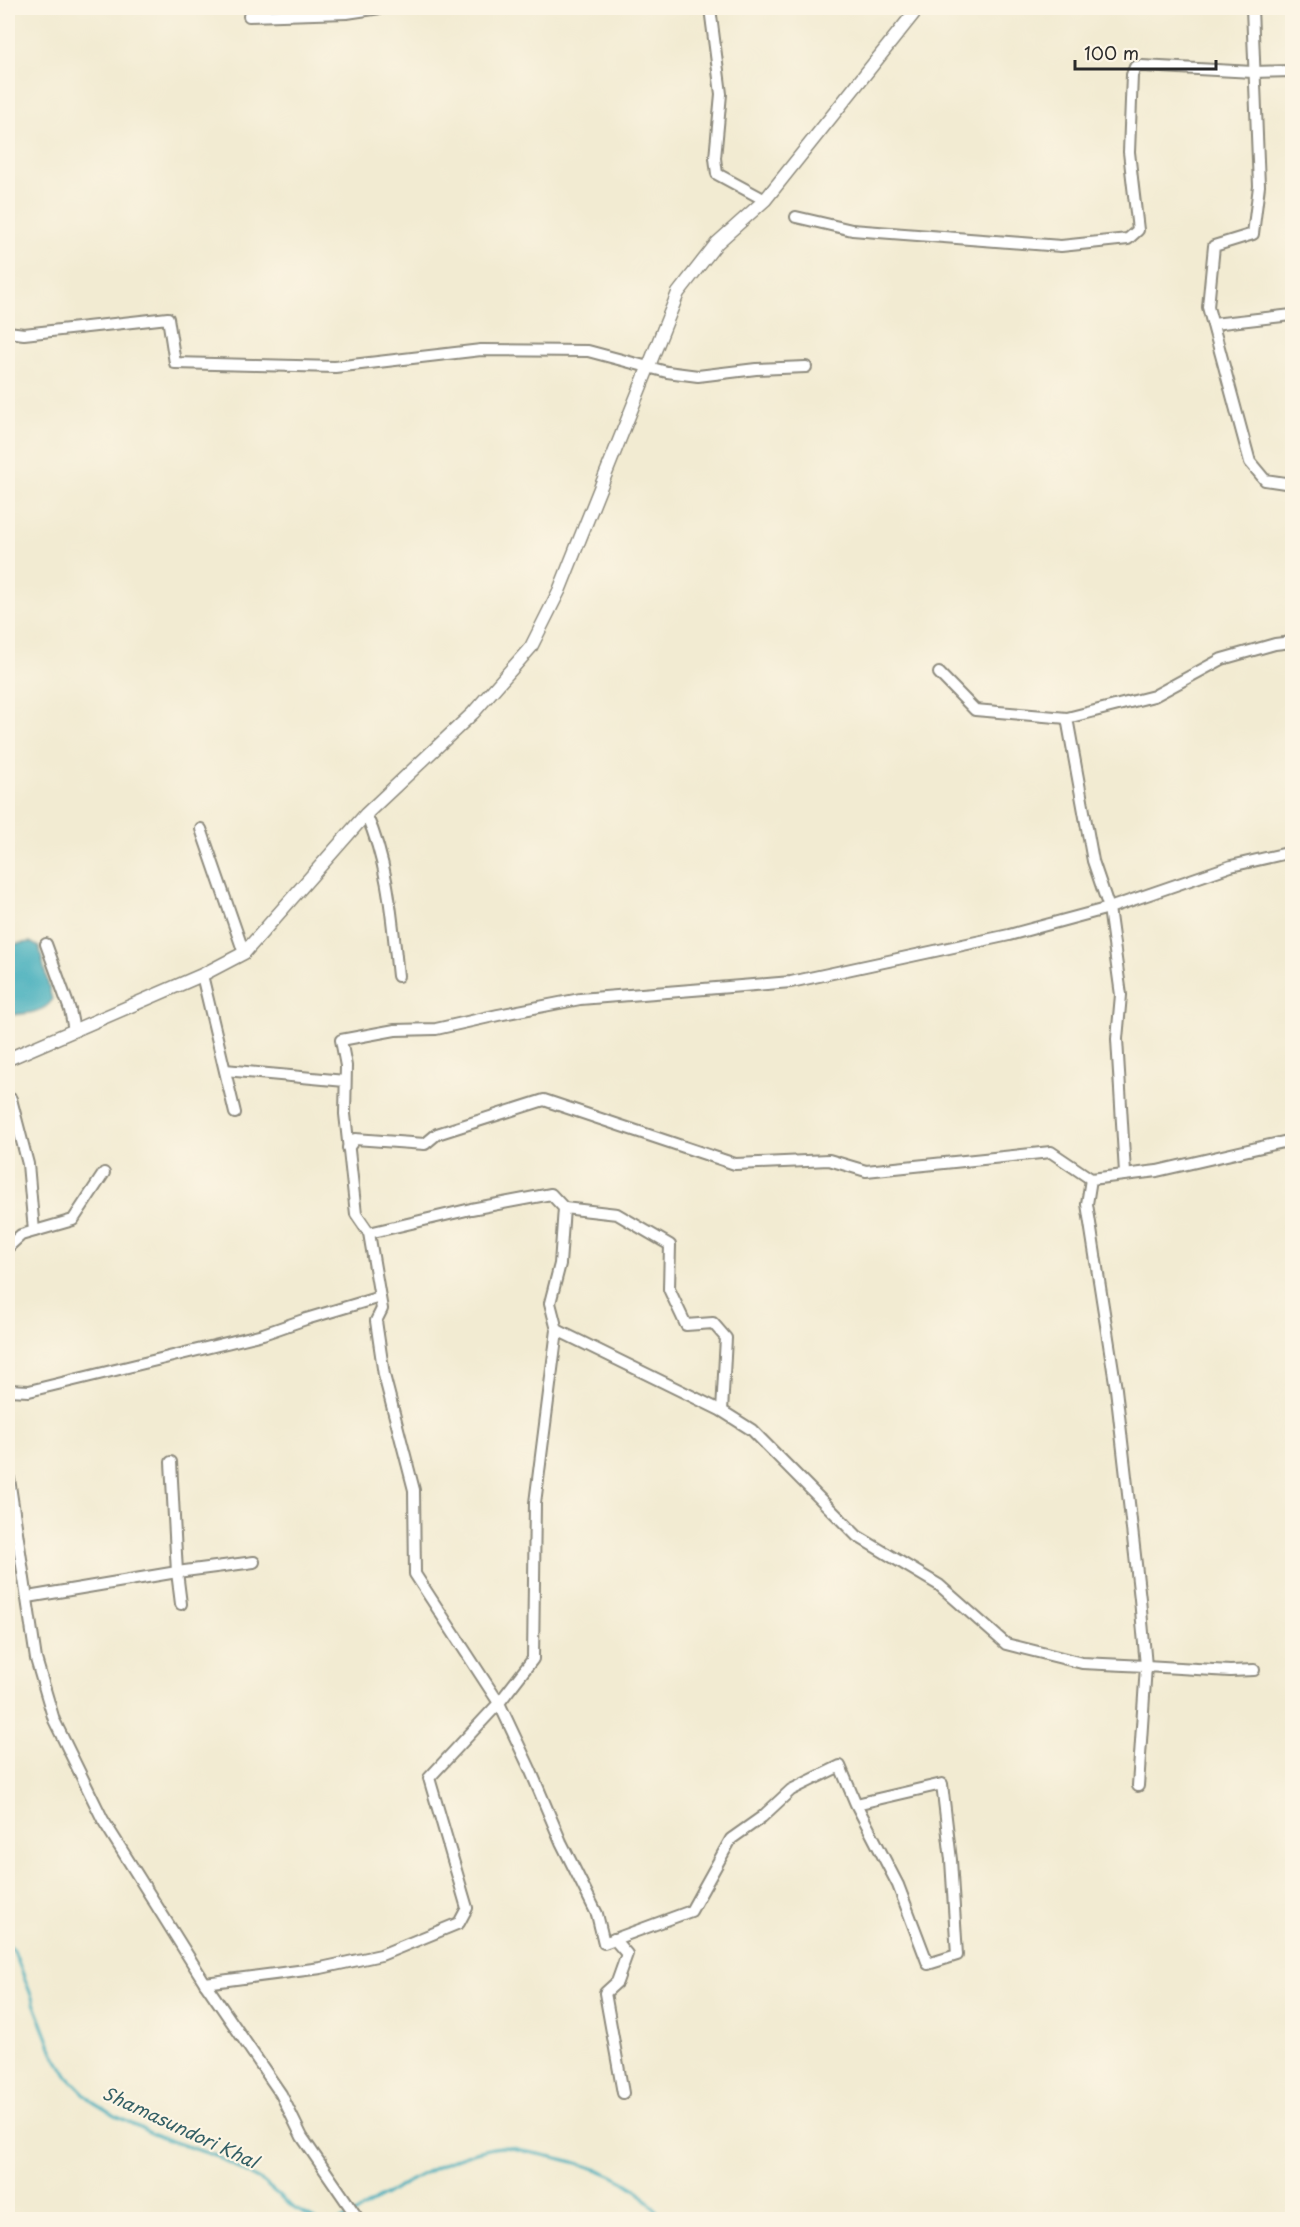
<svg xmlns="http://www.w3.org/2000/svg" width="1300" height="2227" font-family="'Playpen Sans',sans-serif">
  <rect width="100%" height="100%" fill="#fcf5e5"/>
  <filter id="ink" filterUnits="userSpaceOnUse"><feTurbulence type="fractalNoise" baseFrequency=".0167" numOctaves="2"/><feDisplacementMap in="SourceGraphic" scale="12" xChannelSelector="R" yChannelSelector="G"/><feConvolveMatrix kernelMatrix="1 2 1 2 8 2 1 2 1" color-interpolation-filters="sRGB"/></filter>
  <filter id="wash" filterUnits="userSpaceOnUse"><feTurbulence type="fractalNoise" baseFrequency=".008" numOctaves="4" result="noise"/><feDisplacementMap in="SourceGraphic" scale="24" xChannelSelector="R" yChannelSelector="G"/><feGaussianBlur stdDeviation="1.35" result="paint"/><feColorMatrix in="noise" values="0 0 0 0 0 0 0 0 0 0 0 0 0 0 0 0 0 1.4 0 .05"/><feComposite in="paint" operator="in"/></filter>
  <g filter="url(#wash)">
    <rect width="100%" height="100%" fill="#f2ebd2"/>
    <!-- water -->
    <path fill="#3eacbb" stroke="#346c73" stroke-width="1.5" d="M30 942 39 947 52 1000C44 1014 22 1014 8 1015V945Z"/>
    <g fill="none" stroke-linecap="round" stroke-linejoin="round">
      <!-- stream -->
      <g stroke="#3eacbb" stroke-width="3">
        <path d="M8 1944 14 1951 53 2052 68 2077 93 2102 116 2116 159 2137 216 2156 263 2182 295 2209 317 2220"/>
        <path d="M341 2220 348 2218C390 2192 451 2152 501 2147 509 2146 520 2150 528 2152 565 2159 604 2167 635 2189 646 2197 655 2210 664 2220"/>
      </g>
    </g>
  </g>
  <g filter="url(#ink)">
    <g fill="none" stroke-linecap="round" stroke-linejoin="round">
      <defs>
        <g id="minor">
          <path d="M710 8 721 94 715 158 717 174 765 200"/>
          <path d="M1252 8 1259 186 1253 234 1214 246 1208 307 1250 462 1265 480 1292 484"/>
          <path d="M249 16 347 13 380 8"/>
          <path d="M796 217 852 230 1061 246 1128 239 1138 230 1129 152 1132 75 1135 67 1142 66 1253 72 1292 71"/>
          <path d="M1213 324 1292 315"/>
          <path d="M8 332 24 334 168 318 175 363 335 367 481 350 588 351 667 372 698 376 756 369 806 367"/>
          <path d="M939 673 975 710 1067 718"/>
          <path d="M366 814C389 865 392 921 398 976"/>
          <path d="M201 829 244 953"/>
          <path d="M46 944 70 1010 74 1030"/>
          <path d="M202 975 235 1113"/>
          <path d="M225 1070 345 1081"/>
          <path d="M11 1099 28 1164 34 1231"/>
          <path d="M348 1148 355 1139 425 1144 437 1134 544 1100 735 1164 829 1160 866 1171 1051 1152 1091 1179"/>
          <path d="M1125 1173 1117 1039 1121 995 1109 908 1093 861 1067 718 1154 696 1222 659 1275 644 1292 642"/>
          <path d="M564 1208 617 1214 670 1245 669 1289 686 1325 713 1323 726 1338 722 1411"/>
          <path d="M369 1233 471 1209 551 1194 564 1208 560 1264 550 1303 557 1330"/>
          <path d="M8 1247 21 1235 73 1220 104 1173"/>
          <path d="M8 1390 29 1391 263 1334 306 1319 380 1297"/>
          <path d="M171 1462 177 1572 181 1604"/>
          <path d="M8 1472 36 1659 54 1720 103 1820 205 1983 281 2094 302 2137 359 2220"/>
          <path d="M28 1597 177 1572 254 1562"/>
          <path d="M1138 1786 1146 1666 1230 1671 1254 1670"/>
          <path d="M856 1804 942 1784 951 1860 957 1955 928 1964 898 1885 856 1804 840 1766 791 1790 762 1817 731 1839 691 1911 604 1943 597 1914 561 1842 530 1769 499 1703 533 1659 535 1503 557 1330 722 1411 752 1430 857 1536 939 1585 1006 1644 1082 1663 1146 1666 1140 1599 1116 1389 1087 1204 1091 1179 1157 1171 1292 1140"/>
          <path d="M614 1939 627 1954 617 1982 605 1993 623 2093"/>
          <path d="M205 1983 321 1968 381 1955 459 1923 467 1908 429 1778 499 1703 415 1574 414 1490 384 1375 376 1321 382 1309 369 1233 356 1214 345 1114 346 1066 341 1040 395 1030 436 1029 498 1015 580 999 791 982 1009 935 1109 908 1231 866 1292 852"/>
        </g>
        <path id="major" d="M8 1059 202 975 244 953 366 814 473 713 531 647 559 591 678 293 717 243 765 200 918 8"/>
      </defs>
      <!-- minor casing -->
      <use href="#minor" stroke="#8e8b7e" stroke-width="14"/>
      <!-- major casing -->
      <use href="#major" stroke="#8e8b7e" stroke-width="15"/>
      <!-- minor -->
      <use href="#minor" stroke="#fff" stroke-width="10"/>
      <!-- major -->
      <use href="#major" stroke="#fff" stroke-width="12"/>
    </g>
  </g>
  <g text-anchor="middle" stroke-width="4.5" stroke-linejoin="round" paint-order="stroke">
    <!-- water labels -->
    <g font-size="18" font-style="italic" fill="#335f65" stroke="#fcf5e5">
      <text transform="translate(180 2128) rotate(25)" y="6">Shamasundori Khal</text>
    </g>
  </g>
  <!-- margin -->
  <rect width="1300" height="2227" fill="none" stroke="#fcf5e5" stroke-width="30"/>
  <!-- scale -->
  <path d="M1075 60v9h141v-9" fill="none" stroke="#2b2b2b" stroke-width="3"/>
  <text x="1084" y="60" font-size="18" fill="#2b2b2b" stroke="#fcf5e5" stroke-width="4.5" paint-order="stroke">100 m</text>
</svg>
